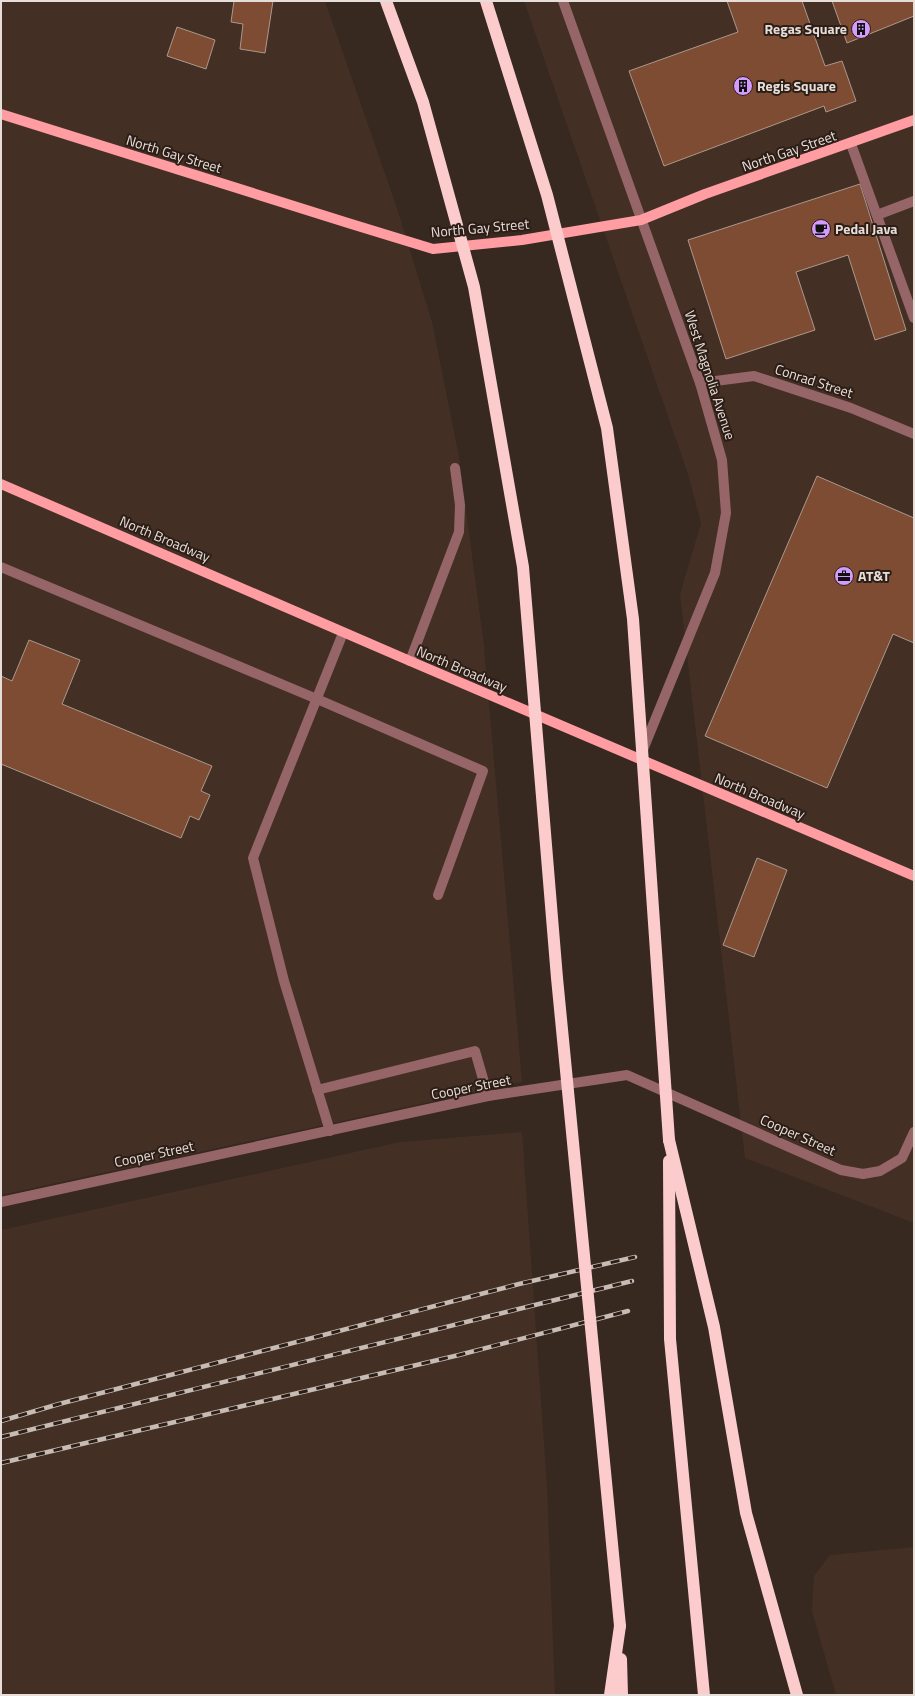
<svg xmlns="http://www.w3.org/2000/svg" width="915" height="1696" font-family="'Titillium Web',sans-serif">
  <rect width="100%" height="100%" fill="#372820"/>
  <!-- built -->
  <g fill="#442f24">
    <path d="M1 1H325L397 208 432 322 459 457 484 646 522 1082 1 1195Z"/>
    <path d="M524 1H914V1223L745 1158 680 594 701 523 688 474Z"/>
    <path d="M522 1132 547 1486 555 1695H1V1230L400 1142Z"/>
    <path d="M914 1547V1695H836L812 1611 814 1576 830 1555Z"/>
  </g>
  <!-- building -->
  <g fill="#7e4c32" stroke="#ab988f">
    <path d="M234 1H273L265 53 240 49 243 24 231 22Z"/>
    <path d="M727 1H802L825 66 842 61 856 101 826 112 824 106 664 166 629 71 738 32Z"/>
    <path d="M832 1H914V16L847 43Z"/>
    <path d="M177 27 215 40 206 69 167 56Z"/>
    <path d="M860 184 906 330 875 340 848 255 796 272 815 330 726 359 688 240Z"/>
    <path d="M817 476 914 518V643L893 634 827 788 705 736Z"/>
    <path d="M29 640 80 660 62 704 212 766 201 791 210 795 199 820 190 816 181 838 1 764V676L12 681Z"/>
    <path d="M757 858 787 870 754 957 723 945Z"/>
  </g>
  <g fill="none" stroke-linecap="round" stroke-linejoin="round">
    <!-- minor -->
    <g stroke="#956567" stroke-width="10">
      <path d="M563 1 700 383 722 460 726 513 715 573 642 752"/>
      <path d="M851 144 914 318"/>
      <path d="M877 215 914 201"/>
      <path d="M700 383 754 376 851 408 914 434"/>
      <path d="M1 567 317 699 483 771 438 895"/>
      <path d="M410 661 459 532 460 505 455 468"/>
      <path d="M317 1090 475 1051 488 1096"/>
      <path d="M330 1131 284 981 253 858 343 633"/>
      <path d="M1 1202 488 1096 627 1075 841 1170 863 1174 880 1171 902 1158 914 1132"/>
    </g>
    <!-- major -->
    <g stroke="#ff9da2" stroke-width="10">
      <path d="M1 114 348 223 433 249 522 240 641 220 705 194 914 120"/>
      <path d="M1 484 410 661 914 876"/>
    </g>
    <!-- highway -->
    <g stroke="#fccccd" stroke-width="12">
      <path d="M669 1140 714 1327 746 1513 797 1695"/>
      <path d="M669 1161 670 1339 704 1695"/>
      <path d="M621 1659 622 1695"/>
      <path d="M610 1695 620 1626"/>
    </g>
    <defs>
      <g id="rail">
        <path d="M1 1421 59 1404 519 1284 635 1257"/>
        <path d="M1 1437 632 1281"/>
        <path d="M1 1463 459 1355 628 1311"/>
      </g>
    </defs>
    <!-- rail casing -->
    <use href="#rail" stroke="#c6bbb5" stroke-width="4.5"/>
    <!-- rail -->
    <use href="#rail" stroke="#2c1e16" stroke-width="3" stroke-dasharray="9" stroke-linecap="butt"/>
    <!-- highway-bridge -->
    <g stroke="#fccccd" stroke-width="12">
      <path d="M386 1 423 102 474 287 523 567 557 978 620 1626"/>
      <path d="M486 1 547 195 607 428 633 619 669 1140"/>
    </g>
  </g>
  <!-- icons -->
  <defs>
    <symbol id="building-disc" viewBox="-11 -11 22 22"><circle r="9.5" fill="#d39cfc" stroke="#2c1e16"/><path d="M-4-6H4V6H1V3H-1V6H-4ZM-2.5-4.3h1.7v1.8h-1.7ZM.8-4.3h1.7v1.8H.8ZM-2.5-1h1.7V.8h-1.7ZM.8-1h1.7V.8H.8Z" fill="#111"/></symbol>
    <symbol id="cafe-disc" viewBox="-11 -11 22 22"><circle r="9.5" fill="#d39cfc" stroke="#2c1e16"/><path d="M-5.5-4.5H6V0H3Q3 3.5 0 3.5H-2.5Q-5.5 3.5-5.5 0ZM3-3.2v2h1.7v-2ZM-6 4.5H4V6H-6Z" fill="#111"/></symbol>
    <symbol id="office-disc" viewBox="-11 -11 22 22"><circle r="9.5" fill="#d39cfc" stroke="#2c1e16"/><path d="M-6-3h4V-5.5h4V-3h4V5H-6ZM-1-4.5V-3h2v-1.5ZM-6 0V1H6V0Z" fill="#111"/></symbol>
  </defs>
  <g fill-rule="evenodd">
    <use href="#building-disc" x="850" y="18" width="22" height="22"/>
    <use href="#building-disc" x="732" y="75" width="22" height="22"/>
    <use href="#cafe-disc" x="810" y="218" width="22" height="22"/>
    <use href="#office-disc" x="833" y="565" width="22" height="22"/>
  </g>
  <g text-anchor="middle" stroke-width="4" stroke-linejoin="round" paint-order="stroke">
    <!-- poi labels -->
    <g font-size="14" font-weight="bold" fill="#e8ded9" stroke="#2c1e16" text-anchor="start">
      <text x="847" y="34" text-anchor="end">Regas Square</text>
      <text x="757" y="91">Regis Square</text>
      <text x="835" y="234">Pedal Java</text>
      <text x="858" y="581">AT&amp;T</text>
    </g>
    <!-- street labels -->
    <g font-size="14" fill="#e8ded9" stroke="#2c1e16">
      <text transform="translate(789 151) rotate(-19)" y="5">North Gay Street</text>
      <text transform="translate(174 154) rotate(17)" y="5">North Gay Street</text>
      <text transform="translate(480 228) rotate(-5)" y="5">North Gay Street</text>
      <text transform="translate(710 375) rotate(72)" y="5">West Magnolia Avenue</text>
      <text transform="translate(814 381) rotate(18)" y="5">Conrad Street</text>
      <text transform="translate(165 539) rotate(23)" y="5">North Broadway</text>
      <text transform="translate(462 669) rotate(23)" y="5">North Broadway</text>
      <text transform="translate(760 796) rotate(23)" y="5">North Broadway</text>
      <text transform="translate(471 1087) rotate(-11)" y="5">Cooper Street</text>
      <text transform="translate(798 1135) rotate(24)" y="5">Cooper Street</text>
      <text transform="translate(154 1154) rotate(-12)" y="5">Cooper Street</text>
    </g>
  </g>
  <!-- border -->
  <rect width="915" height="1696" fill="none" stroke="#e8ded9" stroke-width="4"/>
</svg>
